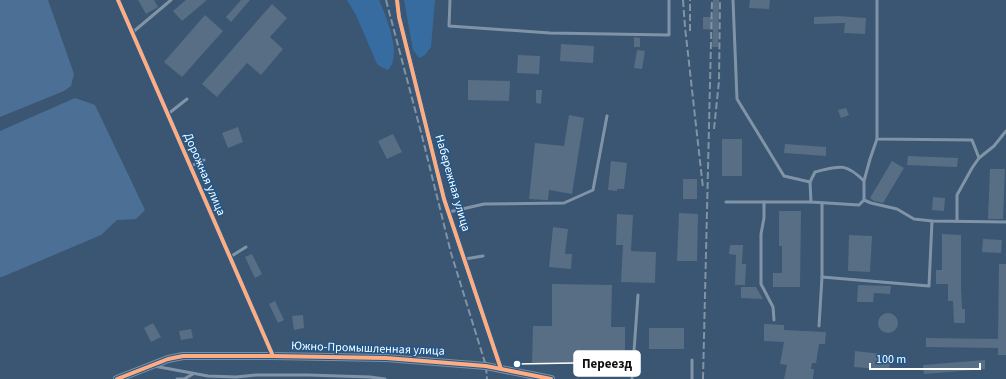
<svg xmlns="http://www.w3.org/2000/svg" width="1006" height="379" font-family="'Source Sans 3',sans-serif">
  <rect width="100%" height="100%" fill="#3a5672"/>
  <!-- green -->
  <g fill="#376ca0">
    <path d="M347 0H379C386 16 403 56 388 70L381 67 377 64 356 15Z"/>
    <path d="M404 0H435L431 47 425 55 419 58 413 50Z"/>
  </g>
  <!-- water -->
  <g fill="#4c7095">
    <path d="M0 0H48L74 74 71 86 64 91 0 117Z"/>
    <path d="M75 98 95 105 145 210 136 219 117 220 101 235 2 277H0V131Z"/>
  </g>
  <!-- building -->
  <g fill="#586e84">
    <path d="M138 0H154L158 7 146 14Z"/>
    <path d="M186 0H207L182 21 173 11Z"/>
    <path d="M241 0H250L231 22 226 17Z"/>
    <path d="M713 0H719L718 47H712L713 30 703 29V17H713Z"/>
    <path d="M750 0H770L769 9 749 8Z"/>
    <path d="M272 4 287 18 270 37 283 49 261 75 247 63 217 97 202 84Z"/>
    <path d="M205 15 223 31 182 77 164 62Z"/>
    <path d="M838 16 866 18 865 34 844 33 845 23 814 24V17Z"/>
    <path d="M634 37 640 38V47H634Z"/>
    <path d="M561 44 594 46 593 63 560 61Z"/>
    <path d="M637 50 645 51 642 69 634 68Z"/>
    <path d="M518 55 540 56 539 74 517 73Z"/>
    <path d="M468 80 510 81 509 101 468 100Z"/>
    <path d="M536 90H542L541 104 536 103Z"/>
    <path d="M846 108 849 115 841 118 838 110Z"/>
    <path d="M569 115 584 118 572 194 549 190 548 200 529 199 535 143 564 146Z"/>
    <path d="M238 127 243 142 228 148 222 133Z"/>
    <path d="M393 134 402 152 387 159 378 141Z"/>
    <rect x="722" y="139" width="20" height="37"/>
    <path d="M785 144 826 147V156L784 153Z"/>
    <path d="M908 156 958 158 957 167 907 165Z"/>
    <path d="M611 161 627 163 624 189H617V191L608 190Z"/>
    <path d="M892 161 904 168 883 203 874 201 870 198Z"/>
    <path d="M990 169H1005L1003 219H988Z"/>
    <rect x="683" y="179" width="14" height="20"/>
    <path d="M933 197 945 198 944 211 932 210Z"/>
    <path d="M779 211H801L800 287H773V273H782V246H779Z"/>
    <path d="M679 213 698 214 697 261H677Z"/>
    <path d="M617 214 633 215 631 251 656 252 655 283 621 282 623 245H616Z"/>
    <path d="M553 227 568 229 565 254H572L571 269 549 267Z"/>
    <path d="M942 234 961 235V288L962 309H965V323H954L953 301H948V284H936V270H942Z"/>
    <path d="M849 235 872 236 870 272 848 271Z"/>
    <path d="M983 239 1002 240 1001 253 982 252Z"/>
    <path d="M730 245H743L742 264H746L745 285H735L736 255 729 254Z"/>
    <path d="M252 254 262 274 255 278 245 257Z"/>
    <path d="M999 264H1006V355H998V348L926 347V338L998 339Z"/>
    <path d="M552 284 612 285 611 327H625V364H532L533 326H552Z"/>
    <path d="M858 285 891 286 890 294 874 293 873 302H857Z"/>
    <path d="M741 287H756L763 299 741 298Z"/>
    <path d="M275 301 284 320 278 323 269 304Z"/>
    <circle cx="888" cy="323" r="10"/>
    <path d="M303 315 304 328 294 330 292 316Z"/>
    <path d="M153 323 161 337 151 342 144 328Z"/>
    <path d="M764 324 784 325V330L826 332 825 344H819L816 363H812L811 369H814L813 379H784L787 365 780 364 784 342 764 341Z"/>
    <rect x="649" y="328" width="35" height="21"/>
    <path d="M191 329 193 338 181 340 179 331Z"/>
    <path d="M855 351 891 355 889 370 854 367Z"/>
    <path d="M985 360V369L924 374 923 365Z"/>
  </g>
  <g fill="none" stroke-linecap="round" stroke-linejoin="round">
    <!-- lane -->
    <g stroke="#8194a7" stroke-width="3">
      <path d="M450 0 449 26 550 33 669 35V0"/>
      <path d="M733 0 737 99 784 176 810 182"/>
      <path d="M877 0V139L972 140 979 158"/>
      <path d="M133 32 171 0"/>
      <path d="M168 114 187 99"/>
      <path d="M191 166 204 160"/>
      <path d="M864 181C845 162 839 166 815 172L810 182 811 202 859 205 864 200V181L870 159 877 139"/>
      <path d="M864 200 871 203 897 209 914 219 932 221 1006 222"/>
      <path d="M726 202H811"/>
      <path d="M764 202V218L761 234V284L773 307 774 320"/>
      <path d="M449 212 484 204 564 203 593 190 607 116"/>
      <path d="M957 221V195L972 168 979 158 994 146 1006 131"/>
      <path d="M230 257 246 247"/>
      <path d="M465 259 483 256"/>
      <path d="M822 277 929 286 932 221"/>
      <path d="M819 326 822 277V203"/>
      <path d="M692 360V379"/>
      <path d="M154 366 208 376 236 377 256 375H308L370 377 385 379"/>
      <path d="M177 379H184L193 374"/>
      <path d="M632 379 638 295"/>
    </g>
    <!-- street -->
    <g stroke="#8194a7" stroke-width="5.5">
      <path d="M118 0 273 356"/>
      <path d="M397 0 399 17 444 199 501 369"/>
    </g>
    <!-- secondary -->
    <path stroke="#7d90a3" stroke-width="8" d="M117 379 168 359 183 356H273L386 358 486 366 551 379"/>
    <!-- rail -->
    <g stroke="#8193a5" stroke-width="2" stroke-dasharray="7 3" stroke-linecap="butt">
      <path d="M386 0 422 136 451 253 486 366 487 379"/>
      <path d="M683 0 685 27 703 188"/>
      <path d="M690 31V0"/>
      <path d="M714 129 719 81 720 0"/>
      <path d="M703 379 712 0"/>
    </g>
    <defs>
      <g id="cycleway">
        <path d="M118 0 273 356"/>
        <path d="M397 0 399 17 444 199 501 369"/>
        <path d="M117 379 168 359 183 356H273L386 358 486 366 551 379"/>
      </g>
    </defs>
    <!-- cycleway casing -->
    <use href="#cycleway" stroke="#22578a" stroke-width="6"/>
    <!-- cycleway -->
    <use href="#cycleway" stroke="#ffac80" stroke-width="4"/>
  </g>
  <g text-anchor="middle" stroke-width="3" stroke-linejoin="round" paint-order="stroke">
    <!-- street labels -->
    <g font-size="12" fill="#fff" stroke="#22578a">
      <text transform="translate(205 174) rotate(67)" y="4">Дорожная улица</text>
      <text transform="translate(453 183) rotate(74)" y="4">Набережная улица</text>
      <text transform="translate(368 348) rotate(2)" y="4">Южно-Промышленная улица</text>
    </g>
  </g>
  <!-- callouts -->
  <path fill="none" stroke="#fff" stroke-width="1.5" d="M517 364L574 363"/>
  <circle fill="#fff" stroke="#22578a" stroke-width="1.5" cx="517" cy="364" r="4"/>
  <rect fill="#fff" stroke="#fff" stroke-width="1.5" x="574" y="351" width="66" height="25" rx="4"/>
  <g font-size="13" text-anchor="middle" font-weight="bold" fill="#111">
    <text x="607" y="368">Переезд</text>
  </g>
  <!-- scale -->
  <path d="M870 363v6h110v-6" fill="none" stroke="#ffffff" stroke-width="2"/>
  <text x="876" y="363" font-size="12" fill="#ffffff" stroke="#22578a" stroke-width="3" paint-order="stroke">100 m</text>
</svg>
